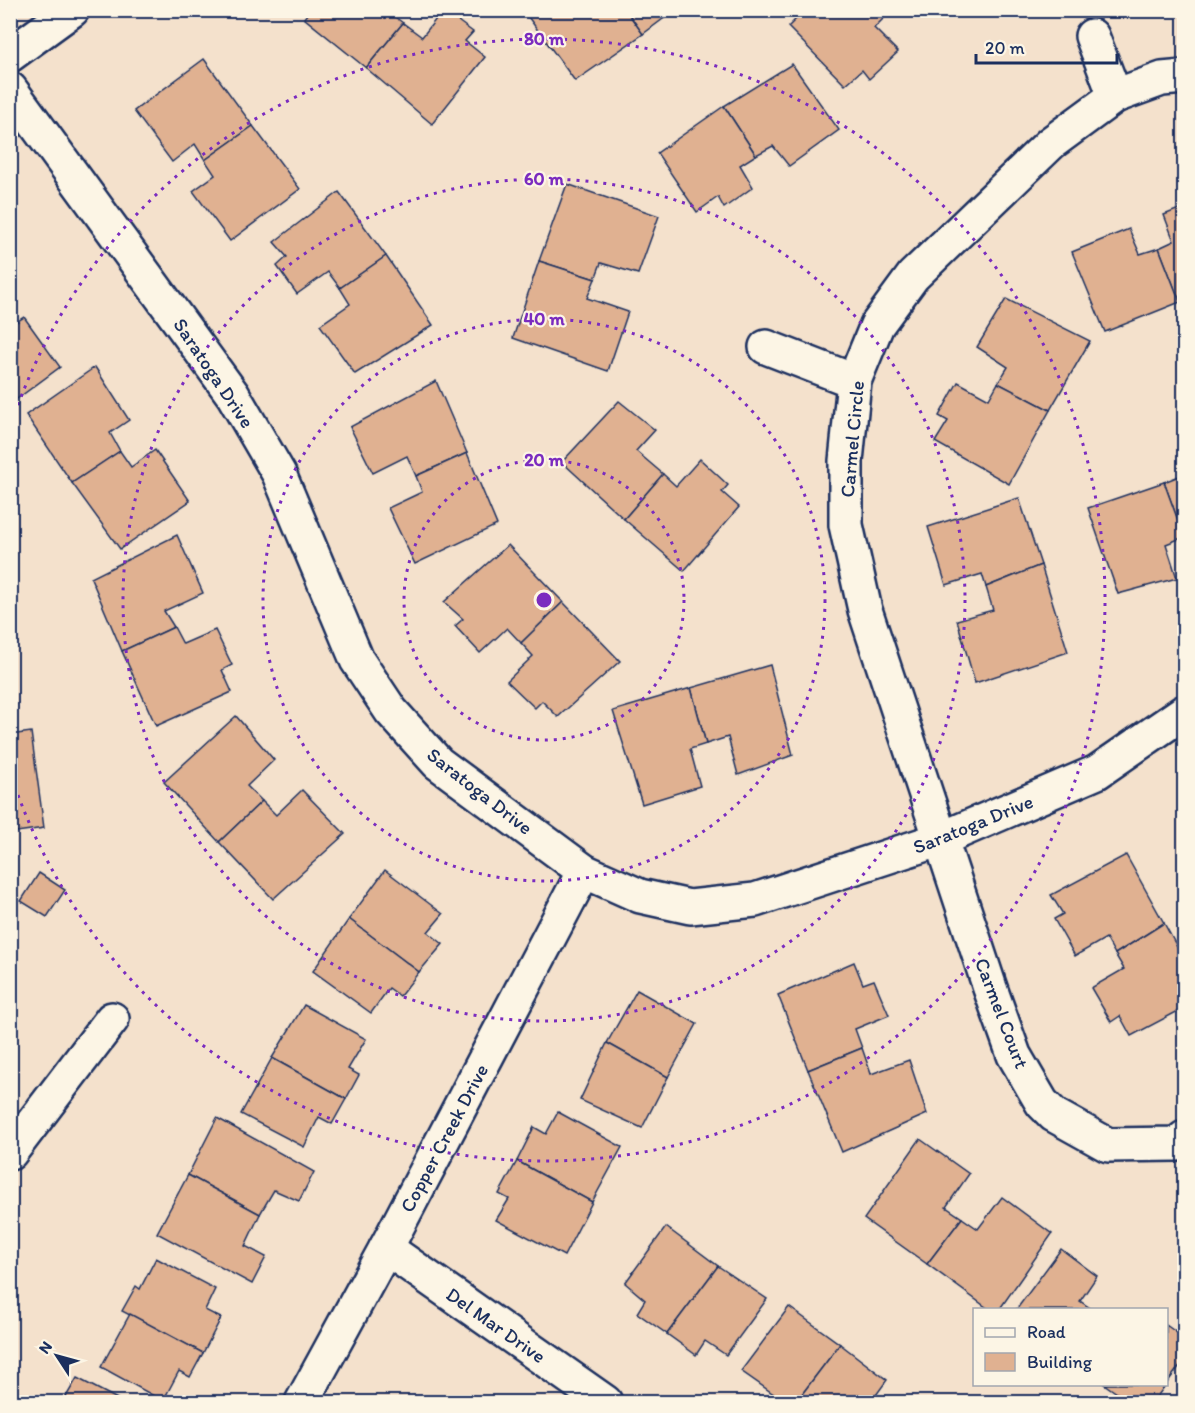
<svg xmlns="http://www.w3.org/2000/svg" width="1195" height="1413" font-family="Itim,sans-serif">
  <rect width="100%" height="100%" fill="#f4e1cc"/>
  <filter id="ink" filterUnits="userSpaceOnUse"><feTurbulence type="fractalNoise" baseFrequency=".0167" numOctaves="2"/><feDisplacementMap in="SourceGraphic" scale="12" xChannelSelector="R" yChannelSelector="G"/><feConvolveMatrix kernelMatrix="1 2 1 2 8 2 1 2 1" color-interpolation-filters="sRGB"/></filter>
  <g filter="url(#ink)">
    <!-- building -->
    <g fill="#e0b191" stroke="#1b2f5e" stroke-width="1.5">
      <path d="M310 10H391L390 13 403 23 366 68 304 18Z"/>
      <path d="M443 10 473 32 465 41 485 57 432 124 366 68 403 23 422 37Z"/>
      <path d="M523 10H626L643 34 575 81Z"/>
      <path d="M626 10H675L643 34Z"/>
      <path d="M805 10H882L887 15 874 28 898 52 869 79 862 70 845 85 788 27Z"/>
      <path d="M918 10H937L927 19Z"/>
      <path d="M204 59 253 126 205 160 195 144 172 162 134 111Z"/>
      <path d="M792 64 839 130 789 166 773 146 756 155 724 106Z"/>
      <path d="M724 106 756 155 740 165 753 187 724 208 718 197 697 212 657 153Z"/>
      <path d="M253 126 300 189 230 241 193 191 215 175 205 160Z"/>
      <path d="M567 184 659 216 638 274 601 263 595 279 539 261Z"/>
      <path d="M339 192 386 256 340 288 328 272 297 294 277 266 287 257 274 242Z"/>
      <path d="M1184 207V300L1180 302 1159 248 1174 241 1164 215Z"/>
      <path d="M1129 229 1140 254 1159 248 1180 302 1105 332 1072 252Z"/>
      <path d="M386 256 433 325 355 374 320 325 350 304 340 288Z"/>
      <path d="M539 261 595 279 587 298 628 312 608 371 513 338Z"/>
      <path d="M1006 299 1090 341 1050 410 998 383 1008 367 977 347Z"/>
      <path d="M24 317 60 367 10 404V326Z"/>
      <path d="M95 367 129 420 110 433 120 451 72 483 26 415Z"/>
      <path d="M436 381 467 453 416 476 407 456 373 473 350 427Z"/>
      <path d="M958 382 989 399 998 383 1050 410 1009 484 935 442 948 421 939 416Z"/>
      <path d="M619 401 655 430 636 451 663 474 624 519 562 462Z"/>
      <path d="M155 450 190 501 120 549 72 483 120 451 131 467Z"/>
      <path d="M467 453 497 525 415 564 388 508 422 492 416 476Z"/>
      <path d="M700 459 728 485 722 492 739 507 684 571 624 519 663 474 676 486Z"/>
      <path d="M1184 474V537L1164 482Z"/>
      <path d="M1164 482 1184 537 1166 544 1177 578 1118 594 1088 508Z"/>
      <path d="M1019 498 1041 565 986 587 982 574 946 585 928 527Z"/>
      <path d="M177 535 203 593 164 611 174 627 122 651 91 578Z"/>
      <path d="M508 545 563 602 521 643 507 628 480 653 455 626 463 619 444 602Z"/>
      <path d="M1041 565 1068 652 975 683 957 620 993 610 986 587Z"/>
      <path d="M563 602 620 661 558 717 542 701 535 708 507 681 533 656 521 643Z"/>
      <path d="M174 627 183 644 215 630 232 665 222 670 232 692 156 726 122 651Z"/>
      <path d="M770 665 793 755 738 775 728 737 706 744 691 688Z"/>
      <path d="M691 688 706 744 690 749 700 786 642 804 613 711Z"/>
      <path d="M236 716 274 760 247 786 262 801 219 842 164 782Z"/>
      <path d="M31 732 44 828 10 833V735Z"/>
      <path d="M302 790 345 834 273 899 219 842 262 801 276 815Z"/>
      <path d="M1126 855 1164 923 1115 954 1106 938 1075 956 1054 919 1063 914 1051 895Z"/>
      <path d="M385 870 443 914 428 932 443 944 419 972 349 919Z"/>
      <path d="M39 873 65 890 47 917 21 901Z"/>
      <path d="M349 919 419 972 400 996 389 988 371 1013 313 971Z"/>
      <path d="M1164 923 1184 960V1008L1131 1036 1120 1016 1111 1022 1091 988 1124 969 1115 954Z"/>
      <path d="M854 962 863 984 874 980 889 1015 855 1029 862 1048 808 1070 778 995Z"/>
      <path d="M637 990 697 1024 668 1077 607 1043Z"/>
      <path d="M304 1005 366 1039 348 1069 359 1075 346 1099 272 1058Z"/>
      <path d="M607 1043 668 1077 642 1128 580 1100Z"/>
      <path d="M862 1048 871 1074 909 1060 927 1114 842 1152 808 1070Z"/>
      <path d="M272 1058 346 1099 332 1124 319 1117 304 1147 241 1114Z"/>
      <path d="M558 1112 622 1147 592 1202 517 1161 534 1127 546 1134Z"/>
      <path d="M217 1118 314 1172 299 1201 274 1190 260 1214 188 1175Z"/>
      <path d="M920 1139 969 1174 946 1207 962 1218 927 1264 864 1219Z"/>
      <path d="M517 1161 592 1202 564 1256 496 1220 509 1199 499 1194Z"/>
      <path d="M188 1175 260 1214 245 1246 266 1257 252 1284 157 1233Z"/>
      <path d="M1002 1197 1052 1234 999 1310H990L927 1264 962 1218 978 1229Z"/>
      <path d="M666 1227 718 1266 667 1334 637 1313 645 1300 625 1283Z"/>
      <path d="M1061 1249 1097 1276 1080 1301 1093 1310H1016Z"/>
      <path d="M156 1258 215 1289 205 1310 221 1318 203 1353 122 1311 136 1286 140 1289Z"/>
      <path d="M718 1266 767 1299 726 1355 705 1341 696 1355 667 1334Z"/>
      <path d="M789 1307 840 1344 796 1402H785L741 1371Z"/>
      <path d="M130 1314 203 1353 190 1377 179 1371 163 1401 101 1367Z"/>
      <path d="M1166 1325 1184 1338V1360L1153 1402H1130L1104 1384H1166Z"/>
      <path d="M840 1344 887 1380 871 1402H796Z"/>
      <path d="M77 1378 123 1402H63Z"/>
    </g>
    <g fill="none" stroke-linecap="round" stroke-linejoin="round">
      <defs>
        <g id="minor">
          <path d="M1092 36 1115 96"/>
          <path d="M1184 77 1162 79 1115 96 1051 143 913 276 877 325 854 381 846 461V525L865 610 990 988 1014 1055 1042 1103 1054 1115 1108 1145 1177 1144 1184 1138"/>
          <path d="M10 89 233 395 279 474 357 660 391 711 438 763 584 871 640 896 690 907 755 900 941 839 1097 772 1184 712"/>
          <path d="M766 347 854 381"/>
          <path d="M10 1153 112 1019"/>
          <path d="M386 1248 605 1402"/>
          <path d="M302 1402 386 1248 584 871"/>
        </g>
        <path id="tertiary" d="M10 55 72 10"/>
      </defs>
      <!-- minor casing -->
      <use href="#minor" stroke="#1b2f5e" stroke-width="38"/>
      <!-- tertiary casing -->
      <use href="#tertiary" stroke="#1b2f5e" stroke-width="38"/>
      <!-- minor -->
      <use href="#minor" stroke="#fcf5e5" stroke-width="33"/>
      <!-- tertiary -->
      <use href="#tertiary" stroke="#fcf5e5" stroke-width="33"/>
    </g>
  </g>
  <!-- distance rings -->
  <g fill="none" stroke="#7b2cbf" stroke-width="3" stroke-dasharray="3 6">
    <circle cx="544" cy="600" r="140"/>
    <circle cx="544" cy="600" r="281"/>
    <circle cx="544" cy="600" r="421"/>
    <path d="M12 422A561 561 0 1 1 12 778"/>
  </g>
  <g text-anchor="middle" stroke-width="4.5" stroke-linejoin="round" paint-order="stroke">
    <!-- street labels -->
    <g font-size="20" fill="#1b2f5e" stroke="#fcf5e5">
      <text transform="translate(214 373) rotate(56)" y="7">Saratoga Drive</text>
      <text transform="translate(852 439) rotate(-85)" y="7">Carmel Circle</text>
      <text transform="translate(480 791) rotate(38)" y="7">Saratoga Drive</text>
      <text transform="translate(973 824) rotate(-22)" y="7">Saratoga Drive</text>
      <text transform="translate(1002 1013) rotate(69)" y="7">Carmel Court</text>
      <text transform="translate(444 1138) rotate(-62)" y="7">Copper Creek Drive</text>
      <text transform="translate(496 1325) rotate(35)" y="7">Del Mar Drive</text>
    </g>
  </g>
  <circle cx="544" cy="600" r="9" fill="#7b2cbf" stroke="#fcf5e5" stroke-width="3"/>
  <g font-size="18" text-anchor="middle" font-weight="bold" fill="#7b2cbf" stroke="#fcf5e5" stroke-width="4.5" stroke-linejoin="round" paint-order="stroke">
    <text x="544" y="45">80 m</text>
    <text x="544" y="185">60 m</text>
    <text x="544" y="325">40 m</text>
    <text x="544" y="466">20 m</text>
  </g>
  <!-- margin -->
  <rect width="1195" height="1413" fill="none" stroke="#fcf5e5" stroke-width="36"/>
  <rect x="18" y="18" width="1159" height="1377" fill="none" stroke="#1b2f5e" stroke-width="2" filter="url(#ink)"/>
  <!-- legend -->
  <rect x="973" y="1308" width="195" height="78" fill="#fcf5e5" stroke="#a2a6af" stroke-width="1.5"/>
  <rect x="985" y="1328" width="30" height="9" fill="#fcf5e5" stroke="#a2a6af" stroke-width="1.5"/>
  <text x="1027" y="1338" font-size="18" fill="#1b2f5e">Road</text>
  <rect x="985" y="1353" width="30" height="18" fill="#e0b191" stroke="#a2a6af" stroke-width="1.5"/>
  <text x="1027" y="1368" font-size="18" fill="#1b2f5e">Building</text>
  <!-- north arrow -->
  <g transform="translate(57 1356) rotate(306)" stroke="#fcf5e5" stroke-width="4.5" paint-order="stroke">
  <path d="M0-4.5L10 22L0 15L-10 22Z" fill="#1b2f5e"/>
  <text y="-9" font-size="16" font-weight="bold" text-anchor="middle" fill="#1b2f5e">N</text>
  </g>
  <!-- scale -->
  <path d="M976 54v9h141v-9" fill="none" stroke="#1b2f5e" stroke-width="3"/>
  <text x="985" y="54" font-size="18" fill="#1b2f5e" stroke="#fcf5e5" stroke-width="4.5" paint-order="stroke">20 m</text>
</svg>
